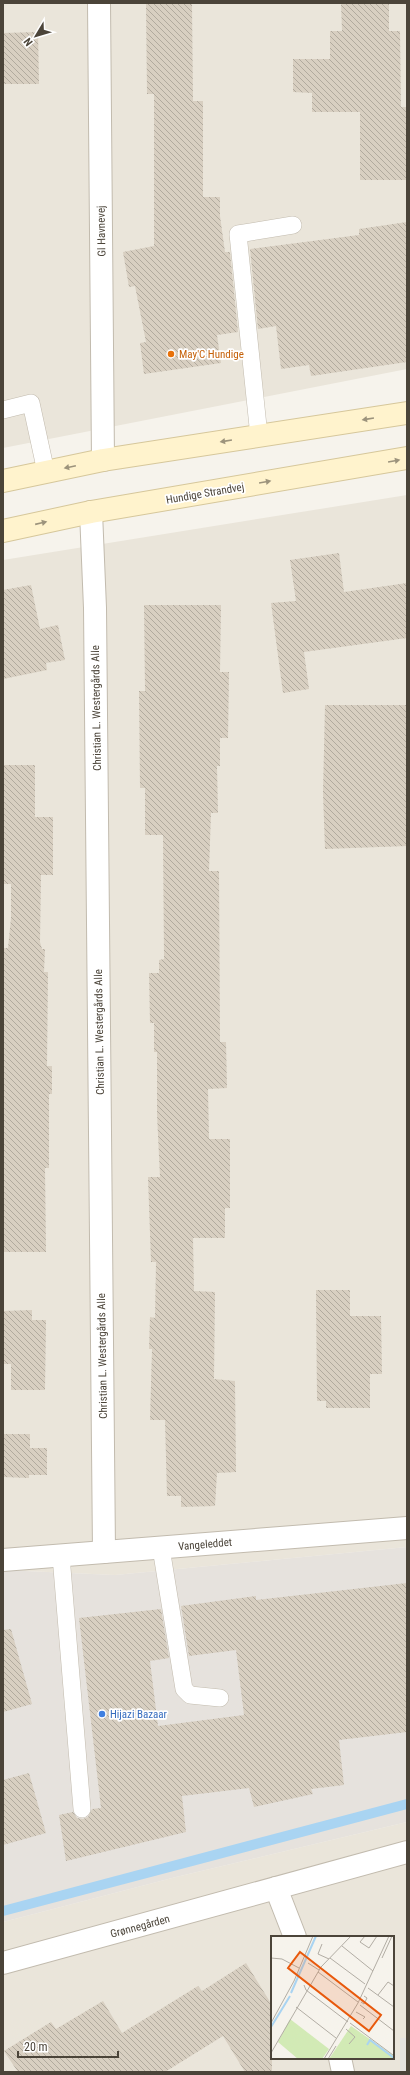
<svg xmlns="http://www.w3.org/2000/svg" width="410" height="2075" font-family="'Roboto Condensed',sans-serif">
  <defs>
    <pattern id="building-back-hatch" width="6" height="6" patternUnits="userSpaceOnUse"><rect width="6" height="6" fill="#d8cfc1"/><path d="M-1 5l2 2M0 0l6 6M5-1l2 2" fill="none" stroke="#b1aa9e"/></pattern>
  </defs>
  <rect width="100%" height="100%" fill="#f6f3ec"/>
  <!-- residential -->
  <g fill="#eae5da" fill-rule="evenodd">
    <path d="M3 3H407V369L3 448Z"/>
    <path d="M407 495V1547L115 1575 3 1570V560Z"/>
    <path d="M407 1822V2072H3V1922L176 1877ZM272 1937H393V2058H272Z"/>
  </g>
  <!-- industrial -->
  <path fill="#e6e2dd" d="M407 1547V1822L176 1877 3 1922V1570L115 1575Z"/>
  <!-- parking -->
  <rect fill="#e5e3e0" x="400" y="2038" width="7" height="34"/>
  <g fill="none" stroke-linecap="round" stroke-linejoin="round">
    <!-- stream -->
    <path stroke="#a9d4f2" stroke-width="10" d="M3 1911 407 1804"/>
  </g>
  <!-- building -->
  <g fill="url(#building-back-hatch)">
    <path d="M146 3H192L193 101H203V197H220V216L225 252H230L238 332 217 335 221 363 144 374 140 343 146 342 135 286 129 287 123 252 154 246V94H147Z"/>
    <path d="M341 3H389V31H400L401 107H407V180H360V112H312V93L293 92V59H330V31H342Z"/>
    <path d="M38 32 39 84H3V33Z"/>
    <path d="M407 222V362L311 376 309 365 281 369 276 326 258 329 250 249 359 235V229Z"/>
    <path d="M339 553 344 592 407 583V638L304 652 309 689 283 693 271 603 296 601 290 560Z"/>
    <path d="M31 585 40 629 58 625 65 660 46 663 47 670 3 679V590Z"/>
    <path d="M144 605H221L220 672H229L228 738H220V766H217L218 813H211L209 871H219L220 1042H226L227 1088 208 1089 209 1139H230V1208H225V1238H193L194 1291 215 1292 214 1379 235 1381 236 1472 217 1473 215 1506 181 1507V1496H167L165 1420H150L152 1349H149L150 1317 155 1318 156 1262H151L148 1177H160L157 1114V1052H154V1023H150L149 973H159V960L164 959 163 835H145V788H140L139 691H145Z"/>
    <path d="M325 705H407V846L325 849 323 793Z"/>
    <path d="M3 765H35V817H53V875H41L40 942 42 949H45L44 972H48L47 1066H52V1094H49V1168H45L46 1252H4L3 948H8L11 918V884H3Z"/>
    <path d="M316 1290H350V1316H381L382 1374H370V1408H326V1401H317Z"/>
    <path d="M32 1310V1320H46L45 1390H11V1364H3V1311Z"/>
    <path d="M3 1434H30V1448H47V1475H29V1478L3 1477Z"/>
    <path d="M407 1583V1732L339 1740 344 1785 311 1789 313 1794 254 1807 249 1788 182 1796 186 1832 66 1861 59 1815 73 1812 77 1818 83 1819 88 1817 92 1809 101 1808 79 1618 161 1609 169 1658 150 1661 158 1726 244 1715 236 1650 189 1656 181 1606 256 1596V1600Z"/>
    <path d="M11 1629 32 1704 3 1712V1630Z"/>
    <path d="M29 1773 46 1833 3 1845V1780Z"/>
    <path d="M246 1963 272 2005V2072H245L223 2036 165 2072H18L4 2051 51 2022 56 2029 103 2001 122 2033 198 1986 202 1991Z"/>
  </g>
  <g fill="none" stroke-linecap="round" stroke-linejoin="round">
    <defs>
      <g id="service">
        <path d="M3 410 31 403 46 472"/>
        <path d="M259 436 238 234 293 225"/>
        <path d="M161 1548 184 1689 190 1695 220 1698"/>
        <path d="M61 1556 82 1809"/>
      </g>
      <g id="minor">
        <path d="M99 3 103 460"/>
        <path d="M91 512 95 608 104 1552"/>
        <path d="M3 1560 407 1528"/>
        <path d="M276 1888 295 1937"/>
        <path d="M3 1963 407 1852"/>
        <path d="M340 2058 343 2072"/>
      </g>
      <g id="secondary">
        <path d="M3 481 103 460 407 413"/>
        <path d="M3 531 91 512 407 458"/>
      </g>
    </defs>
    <!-- service casing -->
    <use href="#service" stroke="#c2bbae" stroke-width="18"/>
    <!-- minor casing -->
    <use href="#minor" stroke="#c2bbae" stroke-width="24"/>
    <!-- secondary casing -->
    <use href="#secondary" stroke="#d6c79b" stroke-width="24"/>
    <!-- service -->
    <use href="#service" stroke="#fff" stroke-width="17"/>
    <!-- minor -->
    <use href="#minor" stroke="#fff" stroke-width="22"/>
    <!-- secondary -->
    <use href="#secondary" stroke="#fff3cd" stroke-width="22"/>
  </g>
  <!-- one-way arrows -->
  <defs><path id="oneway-solid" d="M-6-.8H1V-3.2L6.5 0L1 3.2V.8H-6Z"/></defs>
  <g fill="#9c937c">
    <use href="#oneway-solid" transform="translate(368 419) rotate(171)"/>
    <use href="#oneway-solid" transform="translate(226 441) rotate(171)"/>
    <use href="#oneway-solid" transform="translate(394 461) rotate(-10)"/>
    <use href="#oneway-solid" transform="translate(70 467) rotate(168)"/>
    <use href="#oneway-solid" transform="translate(265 482) rotate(-10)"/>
    <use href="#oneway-solid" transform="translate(41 523) rotate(-13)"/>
  </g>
  <!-- markers -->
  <circle fill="#e8710a" stroke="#fff" stroke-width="1.5" cx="171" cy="354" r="4"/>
  <circle fill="#3f7fe0" stroke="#fff" stroke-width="1.5" cx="102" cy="1714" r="4"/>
  <g text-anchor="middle" stroke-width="3.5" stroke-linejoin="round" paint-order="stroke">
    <!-- street labels -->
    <g font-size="11" fill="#4b4439" stroke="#fff">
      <text transform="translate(101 231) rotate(-91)" y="4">Gl Havnevej</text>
      <text transform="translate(205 493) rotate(-10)" y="4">Hundige Strandvej</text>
      <text transform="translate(96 708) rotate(-91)" y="4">Christian L. Westergårds Alle</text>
      <text transform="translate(99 1032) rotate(-91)" y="4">Christian L. Westergårds Alle</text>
      <text transform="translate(102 1356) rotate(-91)" y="4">Christian L. Westergårds Alle</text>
      <text transform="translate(205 1544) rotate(-5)" y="4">Vangeleddet</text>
      <text transform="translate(140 1926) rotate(-15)" y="4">Grønnegården</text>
    </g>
    <!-- food labels -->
    <g font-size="11" fill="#c56008" stroke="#fff" text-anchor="start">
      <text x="179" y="358">May'C Hundige</text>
    </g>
    <!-- shop labels -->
    <g font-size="11" fill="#366cbe" stroke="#fff" text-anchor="start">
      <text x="110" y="1718">Hijazi Bazaar</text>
    </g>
  </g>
  <!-- overview -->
  <g transform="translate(271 1936)">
    <rect width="123" height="123" fill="#f6f3ec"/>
    <path d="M19 83 58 113 51 123H27L7 106Z" fill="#d2eab5"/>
    <path d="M80 90 123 120V123H58Z" fill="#d2eab5"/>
    <path fill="none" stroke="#a9d4f2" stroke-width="2" d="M20 57 45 0M0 91 19 60M96 109 99 104 123 122"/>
    <path fill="none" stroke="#b2ada4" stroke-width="1" d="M94 0 89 6 98 12 106 0M51 8 47 18 58 23M71 10 102 35M0 22 11 23 28 32M59 22 94 48M111 22 121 0M37 27 48 34M47 36 87 66M33 49 35 54 77 86M97 52 123 71M107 59 117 46 123 50M90 66 93 68 96 62 93 60M89 69 123 95M25 71 65 102M85 76 94 81 92 83M0 87 23 45 42 0M79 87 122 119M75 93 84 101 78 108M0 117 50 31 80 0M53 123 87 67 118 0M57 123 65 110"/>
    <path fill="#e8590c" fill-opacity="0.15" stroke="#e8590c" stroke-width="2" d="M29 16 110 79 98 95 17 32Z"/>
    <rect width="123" height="123" fill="none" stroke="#4b4439" stroke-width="2"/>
  </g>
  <!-- border -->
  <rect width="410" height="2075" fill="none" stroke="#4b4439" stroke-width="8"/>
  <!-- north arrow -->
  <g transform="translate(36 36) rotate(232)" stroke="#ffffff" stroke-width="3" paint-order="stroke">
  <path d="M0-3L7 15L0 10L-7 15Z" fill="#4b4439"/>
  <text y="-6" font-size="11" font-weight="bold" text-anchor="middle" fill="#4b4439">N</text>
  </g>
  <!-- scale -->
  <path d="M18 2051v6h100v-6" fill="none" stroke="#4b4439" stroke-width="2"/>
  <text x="24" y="2051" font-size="12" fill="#4b4439" stroke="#ffffff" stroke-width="3" paint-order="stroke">20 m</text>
</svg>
